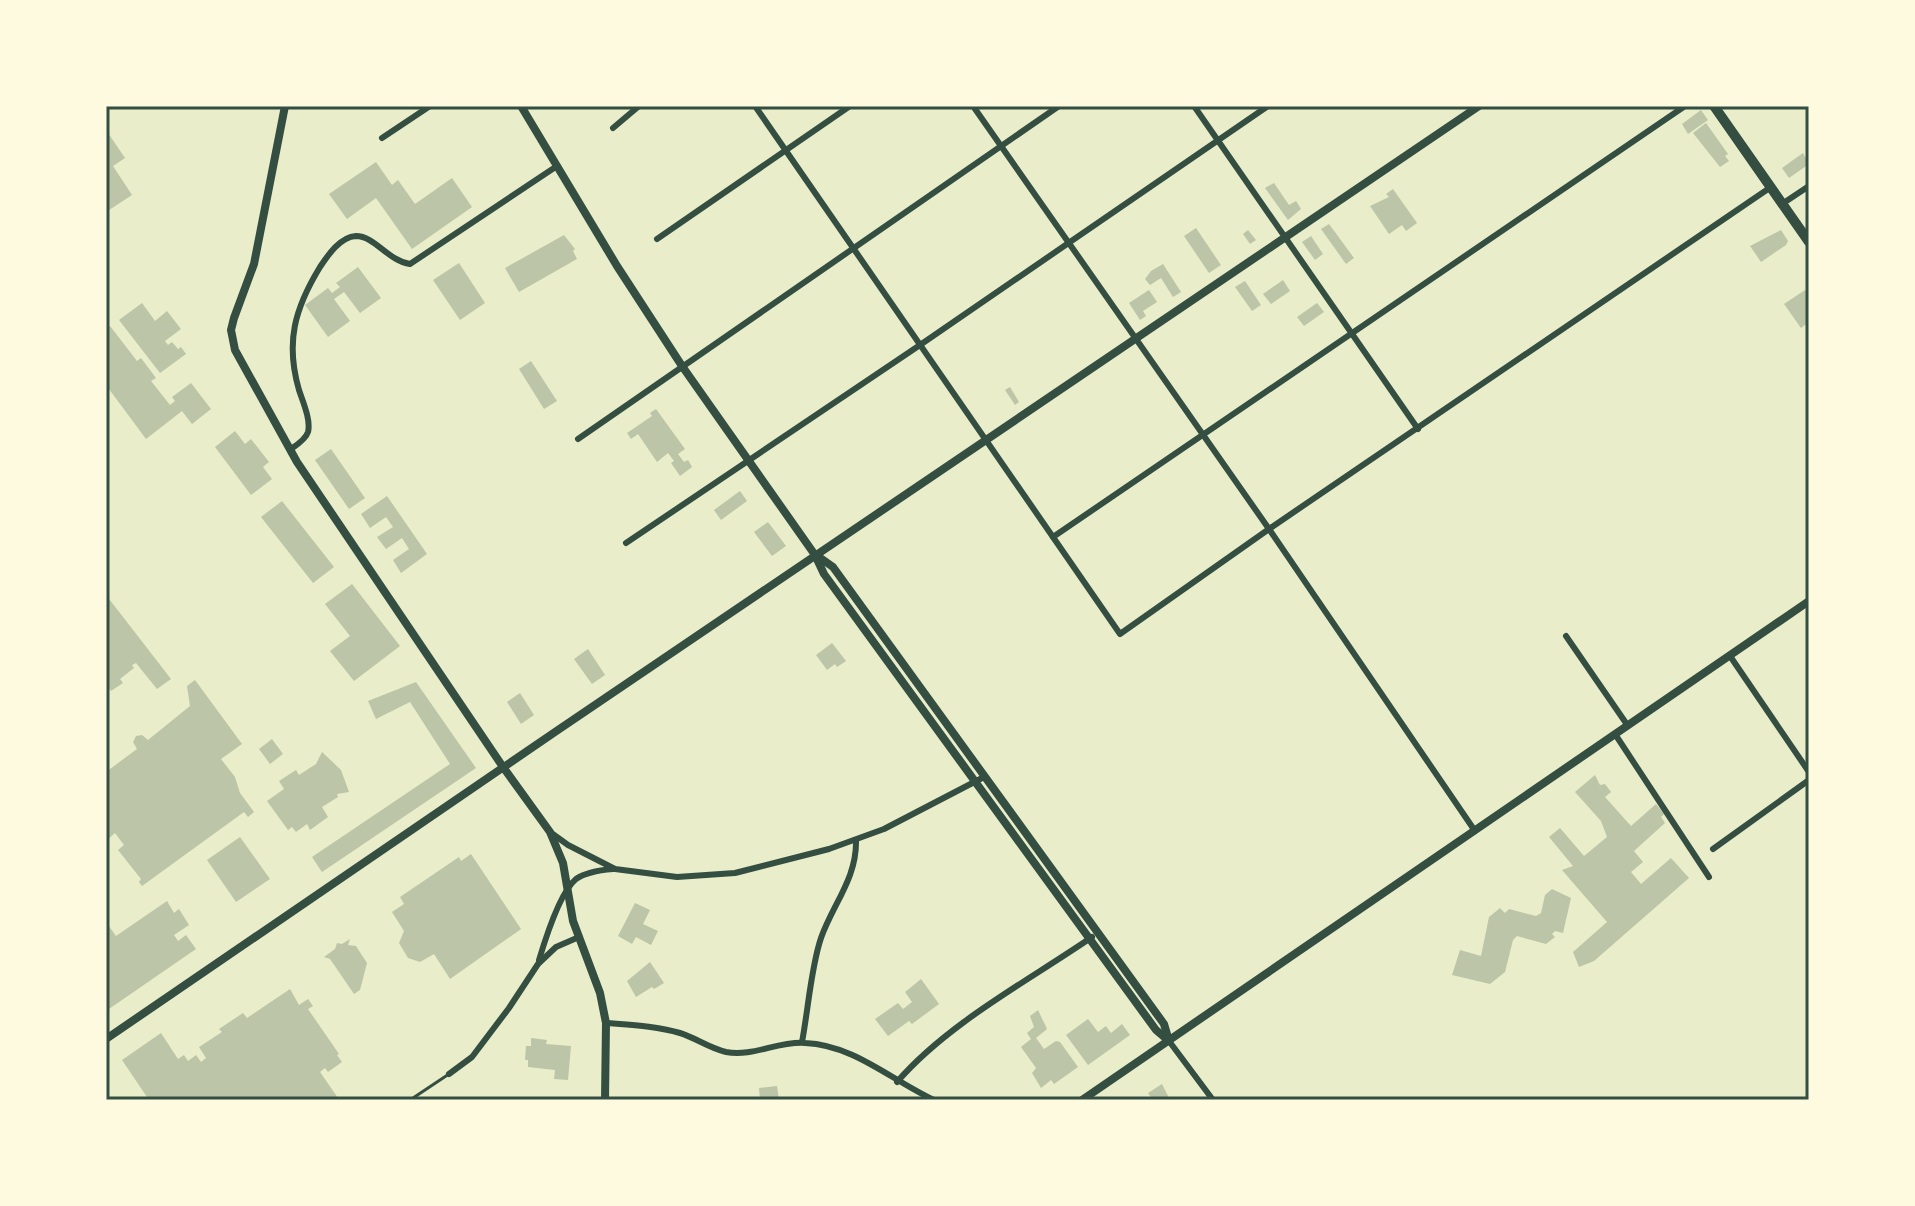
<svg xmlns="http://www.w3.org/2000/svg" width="1915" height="1206" font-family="'Nunito Sans',sans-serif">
  <rect width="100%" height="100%" fill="#e9edc9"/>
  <!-- building -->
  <g fill="#bcc5a7">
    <path d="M1701 110 1708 120 1688 134 1682 124Z"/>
    <path d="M1706 123 1728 154 1725 156 1729 161 1720 167 1693 133Z"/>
    <path d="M106 130 125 158 113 166 132 195 106 212Z"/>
    <path d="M1803 153 1809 164 1789 178 1782 168Z"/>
    <path d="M376 162 392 185 398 180 415 204 452 178 472 207 412 249 376 198 347 219 329 194Z"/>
    <path d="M1274 183 1289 205 1296 201 1301 209 1288 220 1265 188Z"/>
    <path d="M1393 189 1417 223 1406 231 1402 225 1389 234 1370 206 1389 197 1386 194Z"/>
    <path d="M1329 224 1354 258 1346 264 1321 229Z"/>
    <path d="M1196 228 1221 265 1209 273 1184 236Z"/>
    <path d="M1248 230 1256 240 1250 244 1243 234Z"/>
    <path d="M1781 230 1788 241 1786 245 1761 262 1750 246Z"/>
    <path d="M564 235 575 249 573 251 577 259 519 292 505 268Z"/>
    <path d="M1311 236 1323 254 1315 260 1302 242Z"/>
    <path d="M459 263 485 303 460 320 433 280Z"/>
    <path d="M1163 264 1181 292 1173 297 1161 278 1150 285 1145 279 1151 271Z"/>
    <path d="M358 267 381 298 360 313 344 292 334 299 350 321 328 337 305 305 328 288 332 293 340 287 336 283Z"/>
    <path d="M1283 280 1290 291 1271 304 1263 294Z"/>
    <path d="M1245 281 1261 305 1252 311 1235 287Z"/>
    <path d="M1149 290 1157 302 1143 311 1146 316 1140 320 1129 303Z"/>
    <path d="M1805 290 1809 296V322L1801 328 1784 304Z"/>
    <path d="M142 303 155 321 167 311 181 329 165 341 168 345 172 342 178 349 181 347 186 354 160 373 119 320Z"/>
    <path d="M1317 303 1324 312 1304 326 1297 317Z"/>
    <path d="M110 326 137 361 141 358 156 378 151 381 170 405 175 401 172 397 191 383 211 409 192 424 182 411 146 439 106 385V329Z"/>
    <path d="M531 361 557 401 544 409 519 369Z"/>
    <path d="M1010 387 1019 402 1015 405 1005 390Z"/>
    <path d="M656 409 685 449 678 454 684 462 688 460 692 467 680 476 671 463 674 461 668 453 657 462 638 434 631 439 627 433 652 416 650 413Z"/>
    <path d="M235 431 245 444 251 439 269 462 263 467 272 479 251 495 215 447Z"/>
    <path d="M331 449 365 498 349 509 315 460Z"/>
    <path d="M740 491 747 501 721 520 714 510Z"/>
    <path d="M387 496 427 554 401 573 393 560 409 549 402 538 386 549 377 537 393 527 386 517 370 528 361 514Z"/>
    <path d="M282 501 334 567 313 583 261 517Z"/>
    <path d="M768 522 786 546 772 556 754 532Z"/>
    <path d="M352 584 400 646 354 681 330 651 350 636 325 604Z"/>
    <path d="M106 595 171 679 157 689 136 663 132 665 134 668 120 679 123 683 111 691 106 684Z"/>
    <path d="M832 643 846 661 837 667 835 664 827 670 816 655Z"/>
    <path d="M588 649 605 675 592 684 574 659Z"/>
    <path d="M195 680 242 744 221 759 235 777 240 793 254 812 248 817 244 812 142 886 139 882 141 879 118 850 124 845 115 833 106 841V772L137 749 133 742 136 736 142 735 148 740 190 706 187 686Z"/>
    <path d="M416 682 476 768 322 872 312 857 450 764 410 702 376 719 368 701Z"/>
    <path d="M520 693 534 715 521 724 507 702Z"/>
    <path d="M272 739 283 754 270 764 259 749Z"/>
    <path d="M322 752 341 770 349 792 337 794 338 797 322 807 328 817 310 830 307 824 296 832 292 827 288 830 267 801 284 789 279 781 296 770 299 775 316 764Z"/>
    <path d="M1595 775 1600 785 1605 784 1611 792 1605 797 1631 826 1656 804 1664 814 1661 817 1665 823 1634 851 1643 862 1631 872 1641 884 1671 858 1689 878 1594 961 1579 967 1573 952 1607 922 1562 870 1573 866 1549 837 1560 828 1584 856 1607 837 1601 821 1575 792Z"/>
    <path d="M240 837 270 879 236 902 207 860Z"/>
    <path d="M471 854 521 929 450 979 434 954 420 962 408 958 399 943 404 931 392 912 404 904 400 897 459 857 461 861Z"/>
    <path d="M1552 889 1571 898 1563 933 1555 931 1552 934 1555 937 1546 944 1517 936 1513 940 1505 972 1490 984 1452 975 1460 950 1481 956 1489 917 1500 908 1505 913 1509 909 1536 916 1541 913 1545 895Z"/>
    <path d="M167 901 174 913 179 909 189 925 174 935 178 941 186 935 196 949 106 1011V922L116 936Z"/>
    <path d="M635 903 650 910 643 924 658 931 651 945 636 937 632 944 618 936Z"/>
    <path d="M350 939 348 945 356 946 367 963 360 990 354 994 330 959 324 957 335 949 337 943 342 944Z"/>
    <path d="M650 962 664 983 654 989 652 987 636 997 627 981Z"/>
    <path d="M921 979 939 1004 912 1024 909 1021 888 1036 875 1019 898 1003 903 1009 912 1002 905 992Z"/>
    <path d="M290 989 299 1005 308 999 313 1006 308 1009 339 1054 337 1055 342 1062 328 1072 325 1068 320 1072 338 1098 335 1100H149L122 1060 161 1033 178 1059 184 1055 188 1061 196 1055 201 1062 206 1058 199 1047 222 1032 219 1029 243 1013 247 1018Z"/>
    <path d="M1038 1010 1047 1029 1036 1038 1044 1049 1056 1041 1060 1042 1078 1067 1054 1084 1051 1080 1041 1088 1032 1073 1036 1068 1021 1047 1031 1039 1027 1033 1034 1027 1030 1016Z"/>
    <path d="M1088 1019 1098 1032 1106 1026 1111 1033 1122 1024 1130 1035 1088 1065 1066 1035Z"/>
    <path d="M531 1038 547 1040 546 1044 571 1046 568 1080 554 1079 555 1070 528 1067V1060H525L526 1046H531Z"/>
    <path d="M1162 1084 1170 1100H1153L1148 1093Z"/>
    <path d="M777 1086 779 1100H760L759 1088Z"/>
  </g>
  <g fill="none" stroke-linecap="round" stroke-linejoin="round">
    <!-- service -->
    <path stroke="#344e41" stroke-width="3" d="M410 1100 449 1074"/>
    <!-- minor -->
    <g stroke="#344e41" stroke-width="6">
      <path d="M755 106 1120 634 1269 529 1771 187"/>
      <path d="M973 106 1269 529 1475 831"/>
      <path d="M1194 106 1418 429"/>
      <path d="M613 128 639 106"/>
      <path d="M382 138 430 106"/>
      <path d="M1782 204 1809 186"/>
      <path d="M657 239 850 106"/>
      <path d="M578 439 1059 106"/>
      <path d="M291 449C297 445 306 439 308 432 311 420 303 402 299 390 285 342 295 308 320 267 328 255 340 237 356 236 375 236 388 261 410 264L557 166"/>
      <path d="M1053 537 1685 106"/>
      <path d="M626 543 920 345 1268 106"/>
      <path d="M1566 636 1628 726"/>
      <path d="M1730 656 1809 772"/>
      <path d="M1615 734 1709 877"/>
      <path d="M550 832 568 845 615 869 677 877 735 873 829 849 884 829 984 777"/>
      <path d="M1713 849 1809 780"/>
      <path d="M539 960C545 940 560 892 576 879 586 872 601 870 613 869"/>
      <path d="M606 1023C631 1025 656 1026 680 1033 696 1038 709 1048 726 1052 753 1057 778 1041 805 1043 854 1045 891 1080 934 1100"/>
      <path d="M1169 1041 1213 1100"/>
      <path d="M802 1042C808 1011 811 967 821 938 833 904 857 878 856 840"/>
      <path d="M449 1074 472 1057 509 1008 538 964 556 947 579 937"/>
      <path d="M897 1082C948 1023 1028 981 1092 937"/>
    </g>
    <!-- tertiary -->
    <g stroke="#344e41" stroke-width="8">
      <path d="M285 106 254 264 234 318 231 330 235 350 297 462 503 767 550 832 563 863 573 921 600 993 606 1023 605 1100"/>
      <path d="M521 106 617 266 682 366 815 555 824 574 1156 1030 1169 1041"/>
      <path d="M816 555 833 567 1164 1024 1169 1041"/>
      <path d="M106 1039 555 732 1479 106"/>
      <path d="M1082 1100 1809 601"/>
    </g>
    <!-- trunk -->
    <path stroke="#344e41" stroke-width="10" d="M1714 106 1809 242"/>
  </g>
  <!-- border -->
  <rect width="1915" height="1206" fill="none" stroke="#fefae0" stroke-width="216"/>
  <rect x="108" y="108" width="1699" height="990" fill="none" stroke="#344e41" stroke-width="3"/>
</svg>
